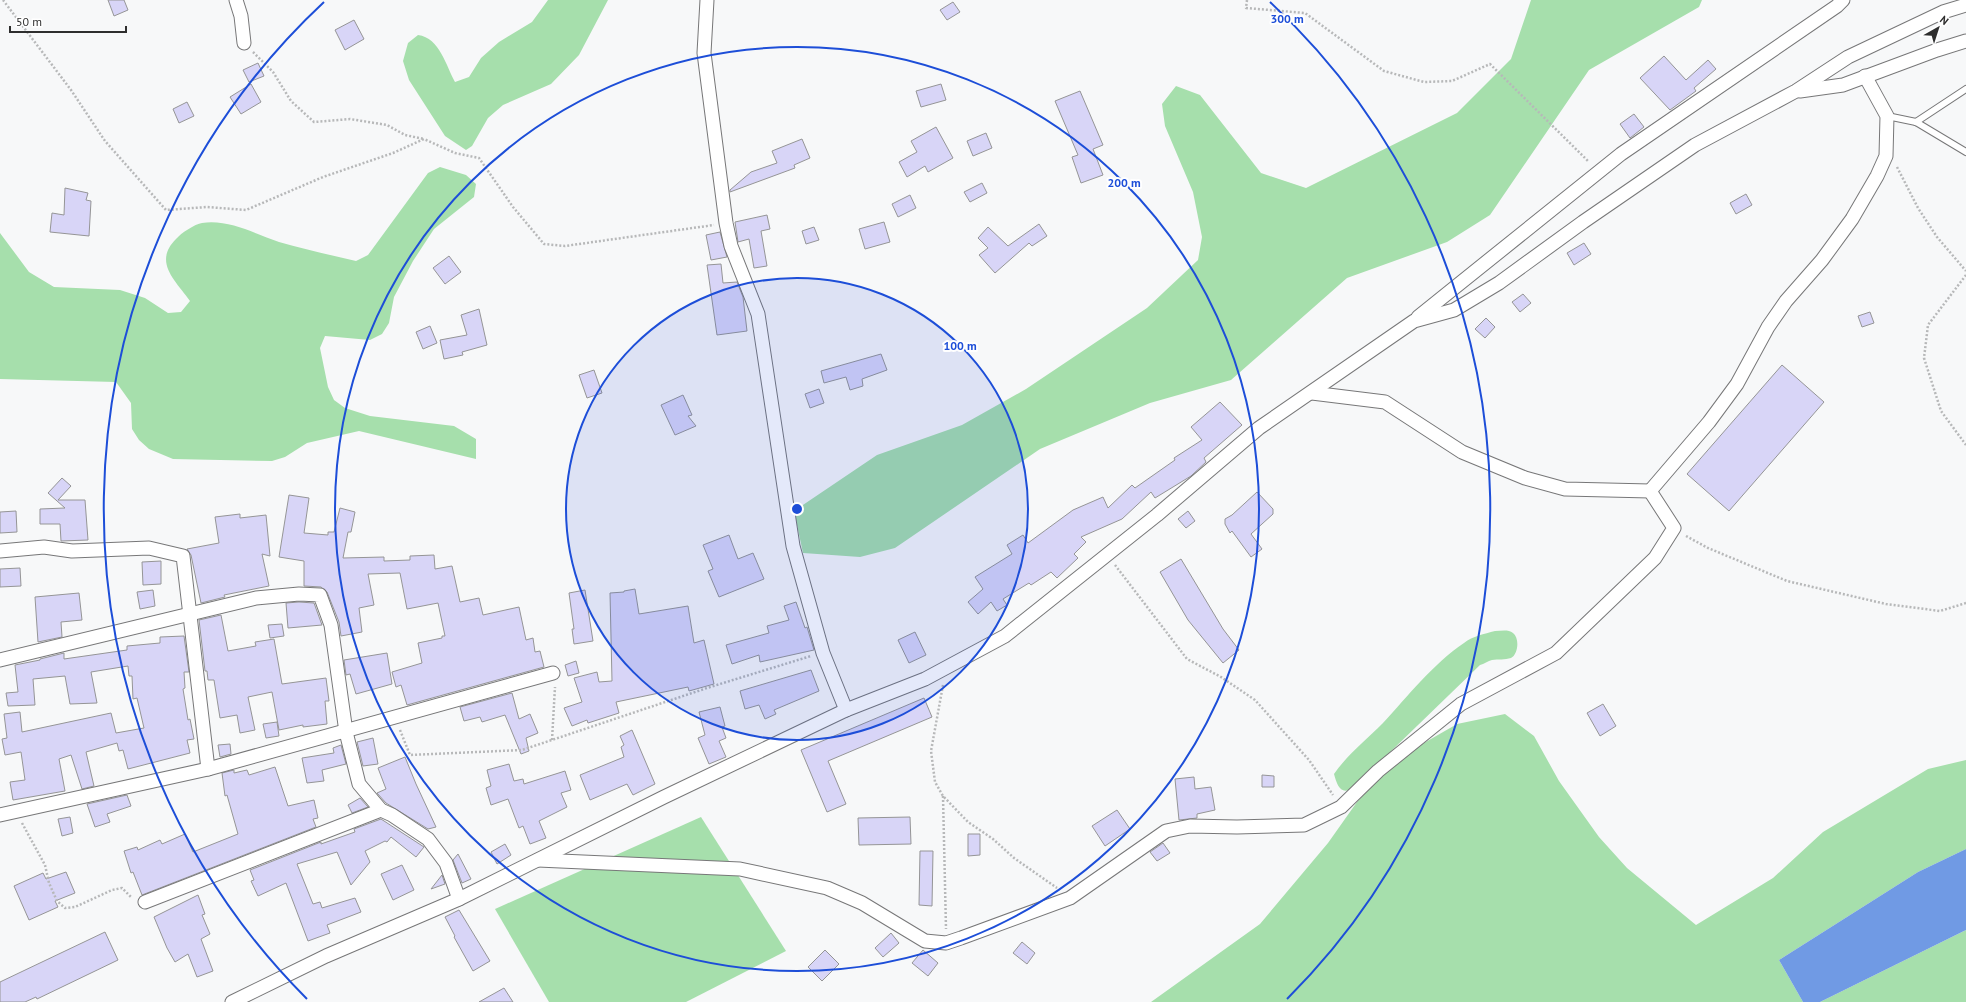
<svg xmlns="http://www.w3.org/2000/svg" width="1966" height="1002" font-family="'PT Sans',sans-serif">
  <rect width="100%" height="100%" fill="#f7f8f9"/>
  <!-- green -->
  <g fill="#a6dfac">
    <path d="M548 0H608L579 55 551 84 503 105 488 118 472 146 466 150 445 136 409 80 403 61 408 43 418 35C440 38 446 66 455 82L469 77 481 58 499 42 532 22Z"/>
    <path d="M1531 0H1702L1699 7 1589 70 1490 215 1447 242 1347 278 1231 380 1150 403 1040 449 895 548 860 557 803 553 794 511 877 455 962 425 1026 389 1147 308 1198 260 1202 237 1193 192 1165 126 1162 104 1176 86 1200 95 1261 173 1306 188 1457 113 1511 59Z"/>
    <path d="M440 167 466 175 476 184 474 197 434 229 413 261 394 297 389 323 382 334 370 340 325 336 320 348 328 387 334 400 345 408 370 416 454 426 476 439V459L359 431 307 443 285 457 272 461 173 459 149 449 139 440 132 429 131 403 116 382 0 379V233L29 272 54 287 120 290 145 298 168 313 181 312 190 301C175 280 153 262 176 239 181 233 195 224 202 223 229 219 255 234 279 242 304 249 330 255 356 261L368 255 428 173Z"/>
    <path d="M1495 631C1501 631 1508 629 1513 633 1520 638 1518 655 1511 658 1505 660 1498 659 1492 660 1488 661 1484 664 1480 665L1354 787C1341 797 1337 785 1334 774 1348 754 1366 740 1383 723 1408 696 1433 664 1464 643 1473 636 1484 634 1495 631Z"/>
    <path d="M1505 714 1534 736 1559 781 1599 837 1627 868 1696 925 1773 878 1823 832 1928 769 1966 760V849L1918 872 1779 960 1803 1002H1151L1260 924 1328 843 1357 802 1391 765 1417 747 1457 724Z"/>
    <path d="M701 817 786 951 686 1002H549L495 909Z"/>
    <path d="M1966 930V1002H1820Z"/>
  </g>
  <!-- water -->
  <path fill="#709ae4" d="M1966 849V930L1820 1002H1803L1779 960 1918 872Z"/>
  <!-- building -->
  <g fill="#d8d5f7" stroke="#959596">
    <path d="M108 0H124L128 10 114 16Z"/>
    <path d="M953 2 960 12 947 20 940 10Z"/>
    <path d="M354 20 364 39 345 50 335 30Z"/>
    <path d="M1664 56 1686 80 1708 60 1716 69 1694 88 1696 91 1670 110 1640 78Z"/>
    <path d="M258 63 264 76 249 82 243 70Z"/>
    <path d="M251 84 261 102 241 114 230 97Z"/>
    <path d="M941 84 946 100 921 107 916 91Z"/>
    <path d="M1080 91 1103 145 1093 149 1103 175 1081 183 1072 157 1078 155 1055 101Z"/>
    <path d="M187 102 194 116 179 123 173 109Z"/>
    <path d="M1634 114 1644 127 1630 138 1620 124Z"/>
    <path d="M936 127 953 158 928 172 925 166 907 177 899 162 917 152 911 141Z"/>
    <path d="M986 133 992 148 973 156 967 141Z"/>
    <path d="M802 139 810 158 794 165 795 168 730 192V190L751 172 777 163 772 151Z"/>
    <path d="M982 183 987 193 970 202 964 192Z"/>
    <path d="M65 188 88 193 86 200 91 201 89 236 50 232 52 213 64 215Z"/>
    <path d="M1746 194 1752 205 1736 214 1730 203Z"/>
    <path d="M910 195 916 208 898 217 892 204Z"/>
    <path d="M767 215 770 229 761 231 767 266 754 268 749 239 738 242 735 222Z"/>
    <path d="M884 222 890 242 865 249 859 229Z"/>
    <path d="M1039 224 1047 236 1032 246 1029 243 995 273 979 255 988 248 978 238 988 227 1008 246Z"/>
    <path d="M814 227 819 240 806 244 802 231Z"/>
    <path d="M720 232 727 257 711 260 706 235Z"/>
    <path d="M1584 243 1591 254 1574 265 1567 253Z"/>
    <path d="M449 256 461 272 445 284 433 268Z"/>
    <path d="M721 264 723 283 737 282 743 297 747 331 717 335 707 265Z"/>
    <path d="M1523 294 1531 303 1520 312 1512 302Z"/>
    <path d="M479 309 487 345 462 352 463 355 444 359 440 340 467 335 461 315Z"/>
    <path d="M1870 312 1874 323 1862 327 1858 316Z"/>
    <path d="M1486 318 1495 327 1485 338 1475 329Z"/>
    <path d="M430 326 437 343 423 349 416 332Z"/>
    <path d="M881 354 887 370 862 379 863 386 850 390 846 377 824 383 821 371Z"/>
    <path d="M1782 365 1824 402 1729 511 1687 474Z"/>
    <path d="M594 370 602 393 587 398 579 375Z"/>
    <path d="M819 389 824 403 810 408 805 394Z"/>
    <path d="M683 395 692 415 688 416 696 426 675 435 661 405Z"/>
    <path d="M1220 402 1242 425 1204 458 1206 462 1191 476 1155 498 1151 492 1122 519 1081 537 1086 542 1074 554 1078 558 1057 578 1051 572 1031 585 1029 583 1003 599 1007 605 997 611 991 602 978 614 968 602 983 589 975 577 1012 554 1007 545 1023 535 1028 543 1073 510 1103 497 1108 508 1132 485 1135 488 1175 460 1174 458 1202 440 1191 427Z"/>
    <path d="M62 478 71 486 58 500H85L88 540 61 541 60 524H40V509L65 508 48 493Z"/>
    <path d="M1257 492 1273 509V514L1251 534 1262 549 1251 557 1232 531 1230 533 1225 524V519L1232 515Z"/>
    <path d="M289 495 309 498 304 533 328 535V532H334L340 508 355 512 351 532H348L343 558 384 557V561L410 560V556L434 555 435 569 452 566 460 602 479 598 483 615 519 607 526 640 533 638 535 652 540 651 544 667 407 705 401 685 396 687 392 672 422 663 418 643 442 638V636H445L438 603 407 609 400 573 368 574 374 605 359 608 362 632 341 636 339 622 327 592 321 587 304 586V561L279 557Z"/>
    <path d="M16 511 17 532 0 533V512Z"/>
    <path d="M1188 511 1195 521 1186 528 1178 519Z"/>
    <path d="M240 514V518L266 515 270 556 262 554 269 586 224 595 225 597 201 603 191 555 187 549 219 543 215 517Z"/>
    <path d="M729 535 738 559 753 553 764 579 719 597 708 571 713 569 703 545Z"/>
    <path d="M1181 559 1223 629 1239 650 1223 663 1188 620 1160 572Z"/>
    <path d="M161 561V584L143 585 142 562Z"/>
    <path d="M20 568 21 586 0 587V569Z"/>
    <path d="M635 589 639 614 688 606 694 643 704 640 714 684 689 691 688 687 616 702 619 713 588 723 587 720 572 726 564 708 582 702 574 678 597 672 599 682 612 681 610 593 624 592V591Z"/>
    <path d="M153 590 155 606 140 609 137 592Z"/>
    <path d="M585 590 593 641 574 644 572 629H574L569 593Z"/>
    <path d="M79 593 82 620 61 622 62 637 38 642 35 597Z"/>
    <path d="M299 602 314 603 322 625 288 628 286 603Z"/>
    <path d="M796 602 805 628 807 627 814 650 760 662 759 655 732 664 726 645 769 633 767 626 789 620 784 606Z"/>
    <path d="M221 615 228 651 256 646 255 642 274 639 282 684 326 678 329 701H325L327 724 303 727V725L279 730 272 692 248 697 255 730 240 733 237 715 220 718 214 680H208L207 671H205L199 620Z"/>
    <path d="M282 624 284 636 270 638 268 625Z"/>
    <path d="M915 632 926 655 909 663 898 640Z"/>
    <path d="M184 636 189 672H184L185 688 183 689 188 720 190 719 194 739 187 740 190 753 128 769 123 750 119 751 117 743 86 752 94 786 82 789 71 755 59 759 65 791 13 800 10 782 25 780 21 752 5 755 2 739 7 738 4 714 20 712 22 732 111 713 116 733 144 728 137 698 133 699 132 676H129L128 666 91 672 97 703 70 704 65 676 33 679 35 705 8 706 6 693 18 692 15 665 40 660V659L64 653V659L127 650V646L160 643V637Z"/>
    <path d="M387 653 392 684 356 694 350 674 346 675 344 660Z"/>
    <path d="M576 661 579 673 568 676 565 665Z"/>
    <path d="M811 670 819 691 774 710 776 714 765 719 759 705 745 709 740 691Z"/>
    <path d="M512 693 519 719 530 714 538 733 526 738 529 751 521 754 505 715 482 722 480 717 464 721 460 707Z"/>
    <path d="M924 698 932 717 828 761 846 804 827 812 801 750Z"/>
    <path d="M1603 704 1616 726 1600 736 1587 713Z"/>
    <path d="M720 707 725 726 722 727 726 738 719 741 726 757 709 764 698 738 705 735 699 712Z"/>
    <path d="M277 722 279 736 266 738 263 724Z"/>
    <path d="M632 730 655 784 633 795 627 784 590 800 580 775 624 757 621 747 624 745 620 736Z"/>
    <path d="M373 738 378 764 363 766 357 742Z"/>
    <path d="M230 744 231 754 220 757 218 745Z"/>
    <path d="M341 745 346 764 322 770 324 781 307 783 302 758 334 753 333 748Z"/>
    <path d="M405 757 416 784 436 827 428 829 386 803 377 793 386 789 378 768Z"/>
    <path d="M509 764 514 781 523 779 524 784 565 771 571 790 561 793 567 807 539 821 546 838 530 844 523 826 519 828 508 799 491 805 486 788 491 786 487 770Z"/>
    <path d="M275 767 288 806 314 800 318 818 313 819 316 827 142 895 133 872 131 873 124 851 137 847 138 850 160 840 162 844 185 834 193 852 238 834 227 795 225 796 222 773 234 770V773L247 770 249 775Z"/>
    <path d="M1262 775 1274 776V787H1262Z"/>
    <path d="M1194 777 1195 789 1211 787 1215 810 1197 814V818L1179 820 1175 779Z"/>
    <path d="M127 795 131 806 107 814 110 822 95 827 87 804Z"/>
    <path d="M360 798 368 807 352 813 348 805Z"/>
    <path d="M1117 810 1130 829 1105 846 1092 826Z"/>
    <path d="M70 817 73 833 62 836 58 819Z"/>
    <path d="M910 817 911 844 859 845 858 818Z"/>
    <path d="M381 819 424 847 416 857 391 837 387 842 385 841 365 851 370 862 351 885 337 852 297 864 313 904 320 902 322 908 355 898 361 912 327 925 330 933 308 941 286 883 258 896 251 881 254 880 250 870 321 842V844L355 832 354 829Z"/>
    <path d="M968 834H980V855L968 856Z"/>
    <path d="M1163 843 1170 853 1157 861 1150 852Z"/>
    <path d="M505 844 511 855 497 864 491 852Z"/>
    <path d="M920 851H933L932 906 919 905Z"/>
    <path d="M458 854 471 879 462 883 453 860Z"/>
    <path d="M402 865 414 890 393 900 381 874Z"/>
    <path d="M66 872 75 893 55 901 58 907 29 920 14 886 43 873 46 879Z"/>
    <path d="M442 875 445 884 431 889Z"/>
    <path d="M198 895 205 914 202 915 210 934 201 939 213 971 197 977 188 954 175 962 167 948 154 917Z"/>
    <path d="M459 910 490 961 473 971 454 937 455 936 445 917Z"/>
    <path d="M105 932 118 960 37 999 36 997 25 1002H0V982Z"/>
    <path d="M891 933 899 943 883 957 875 948Z"/>
    <path d="M1022 942 1035 953 1027 964 1013 953Z"/>
    <path d="M825 950 839 964 822 981 808 967Z"/>
    <path d="M923 950 938 963 928 976 912 963Z"/>
    <path d="M504 988 513 1002H479Z"/>
  </g>
  <g fill="none" stroke-linecap="round" stroke-linejoin="round">
    <defs>
      <g id="service">
        <path d="M1887 116 1916 122 1966 152"/>
        <path d="M1916 122 1966 89"/>
      </g>
      <g id="minor">
        <path d="M236 0 241 16 244 43"/>
        <path d="M707 0 704 53 726 223 731 246 758 314 793 546 823 653 846 710"/>
        <path d="M1800 91 1843 85 1937 50 1966 41"/>
        <path d="M1418 317 1621 154 1837 6 1843 0"/>
        <path d="M1312 393 1385 402 1462 452 1525 478 1565 489 1650 491"/>
        <path d="M1650 491 1709 422 1737 384 1768 327 1786 301 1822 260 1852 219 1877 176 1886 156 1887 116 1865 76"/>
        <path d="M0 551 44 547 72 551 149 548 183 556 208 769"/>
        <path d="M0 660 256 598 299 594 320 595 331 625 346 732 359 784 381 810 392 815 428 839 446 863 459 899"/>
        <path d="M0 815 208 769 553 673"/>
        <path d="M538 860 740 869 827 888 862 903 925 941 946 943 961 938 1070 898 1166 831 1190 826 1237 827 1304 825 1341 807 1378 771 1461 704 1556 653 1655 558 1674 528 1650 491"/>
        <path d="M145 902 381 810"/>
        <path d="M232 1002 326 956 459 899 664 797 846 710 925 679 1005 636 1157 515 1259 428 1414 321 1454 310 1499 283 1583 222 1695 145 1796 91 1848 57 1943 12 1966 5"/>
      </g>
    </defs>
    <!-- service casing -->
    <use href="#service" stroke="#777778" stroke-width="8"/>
    <!-- minor casing -->
    <use href="#minor" stroke="#777778" stroke-width="15"/>
    <!-- path -->
    <g stroke="#b7b8b9" stroke-width="2.5" stroke-dasharray="2 2" stroke-linecap="butt">
      <path d="M3 0 71 90 105 141 166 210 207 207 246 210 323 177 393 153 424 139 455 153 479 158 513 207 544 244 565 246 714 225"/>
      <path d="M1247 0 1246 8 1305 13 1384 71 1424 82 1452 81 1490 64 1589 162"/>
      <path d="M253 52 273 72 291 101 314 122 350 119 387 125 405 135 424 139"/>
      <path d="M1897 167 1918 208 1937 237 1966 271"/>
      <path d="M1966 275 1928 325 1924 358 1941 411 1966 445"/>
      <path d="M1686 536 1708 548 1787 581 1886 604 1940 611 1966 603"/>
      <path d="M1115 565 1187 659 1221 677 1255 700 1309 760 1333 795"/>
      <path d="M943 685 931 751 935 782 943 796 968 822 993 839 1014 858 1057 888"/>
      <path d="M400 730 410 755 522 750 707 688 811 656"/>
      <path d="M552 740 555 687"/>
      <path d="M943 796 946 929"/>
      <path d="M22 823 45 865 49 883 57 901 65 908 75 907 112 890 122 888 132 898"/>
    </g>
    <!-- service -->
    <use href="#service" stroke="#fff" stroke-width="6"/>
    <!-- minor -->
    <use href="#minor" stroke="#fff" stroke-width="13"/>
  </g>
  <!-- distance rings -->
  <circle cx="797" cy="509" r="231" fill="#1d4ed8" fill-opacity=".12"/>
  <g fill="none" stroke="#1d4ed8" stroke-width="2">
    <circle cx="797" cy="509" r="231"/>
    <circle cx="797" cy="509" r="462"/>
    <path d="M307 999A693 693 0 0 1 324 2M1270 2A693 693 0 0 1 1287 999"/>
  </g>
  <circle cx="797" cy="509" r="6" fill="#1d4ed8" stroke="#fff" stroke-width="2"/>
  <g font-size="12" text-anchor="middle" font-weight="bold" fill="#1d4ed8" stroke="#fff" stroke-width="4" stroke-linejoin="round" paint-order="stroke">
    <text x="1287" y="23">300 m</text>
    <text x="1124" y="187">200 m</text>
    <text x="960" y="350">100 m</text>
  </g>
  <!-- north arrow -->
  <g transform="translate(1938 28) rotate(39)" stroke="#ffffff" stroke-width="3" paint-order="stroke">
  <path d="M0-3L7 15L0 10L-7 15Z" fill="#2e2e2e"/>
  <text y="-6" font-size="11" font-weight="bold" text-anchor="middle" fill="#2e2e2e">N</text>
  </g>
  <!-- scale -->
  <path d="M10 26v6h116v-6" fill="none" stroke="#2e2e2e" stroke-width="2"/>
  <text x="16" y="26" font-size="12" fill="#2e2e2e" stroke="#ffffff" stroke-width="3" paint-order="stroke">50 m</text>
</svg>
